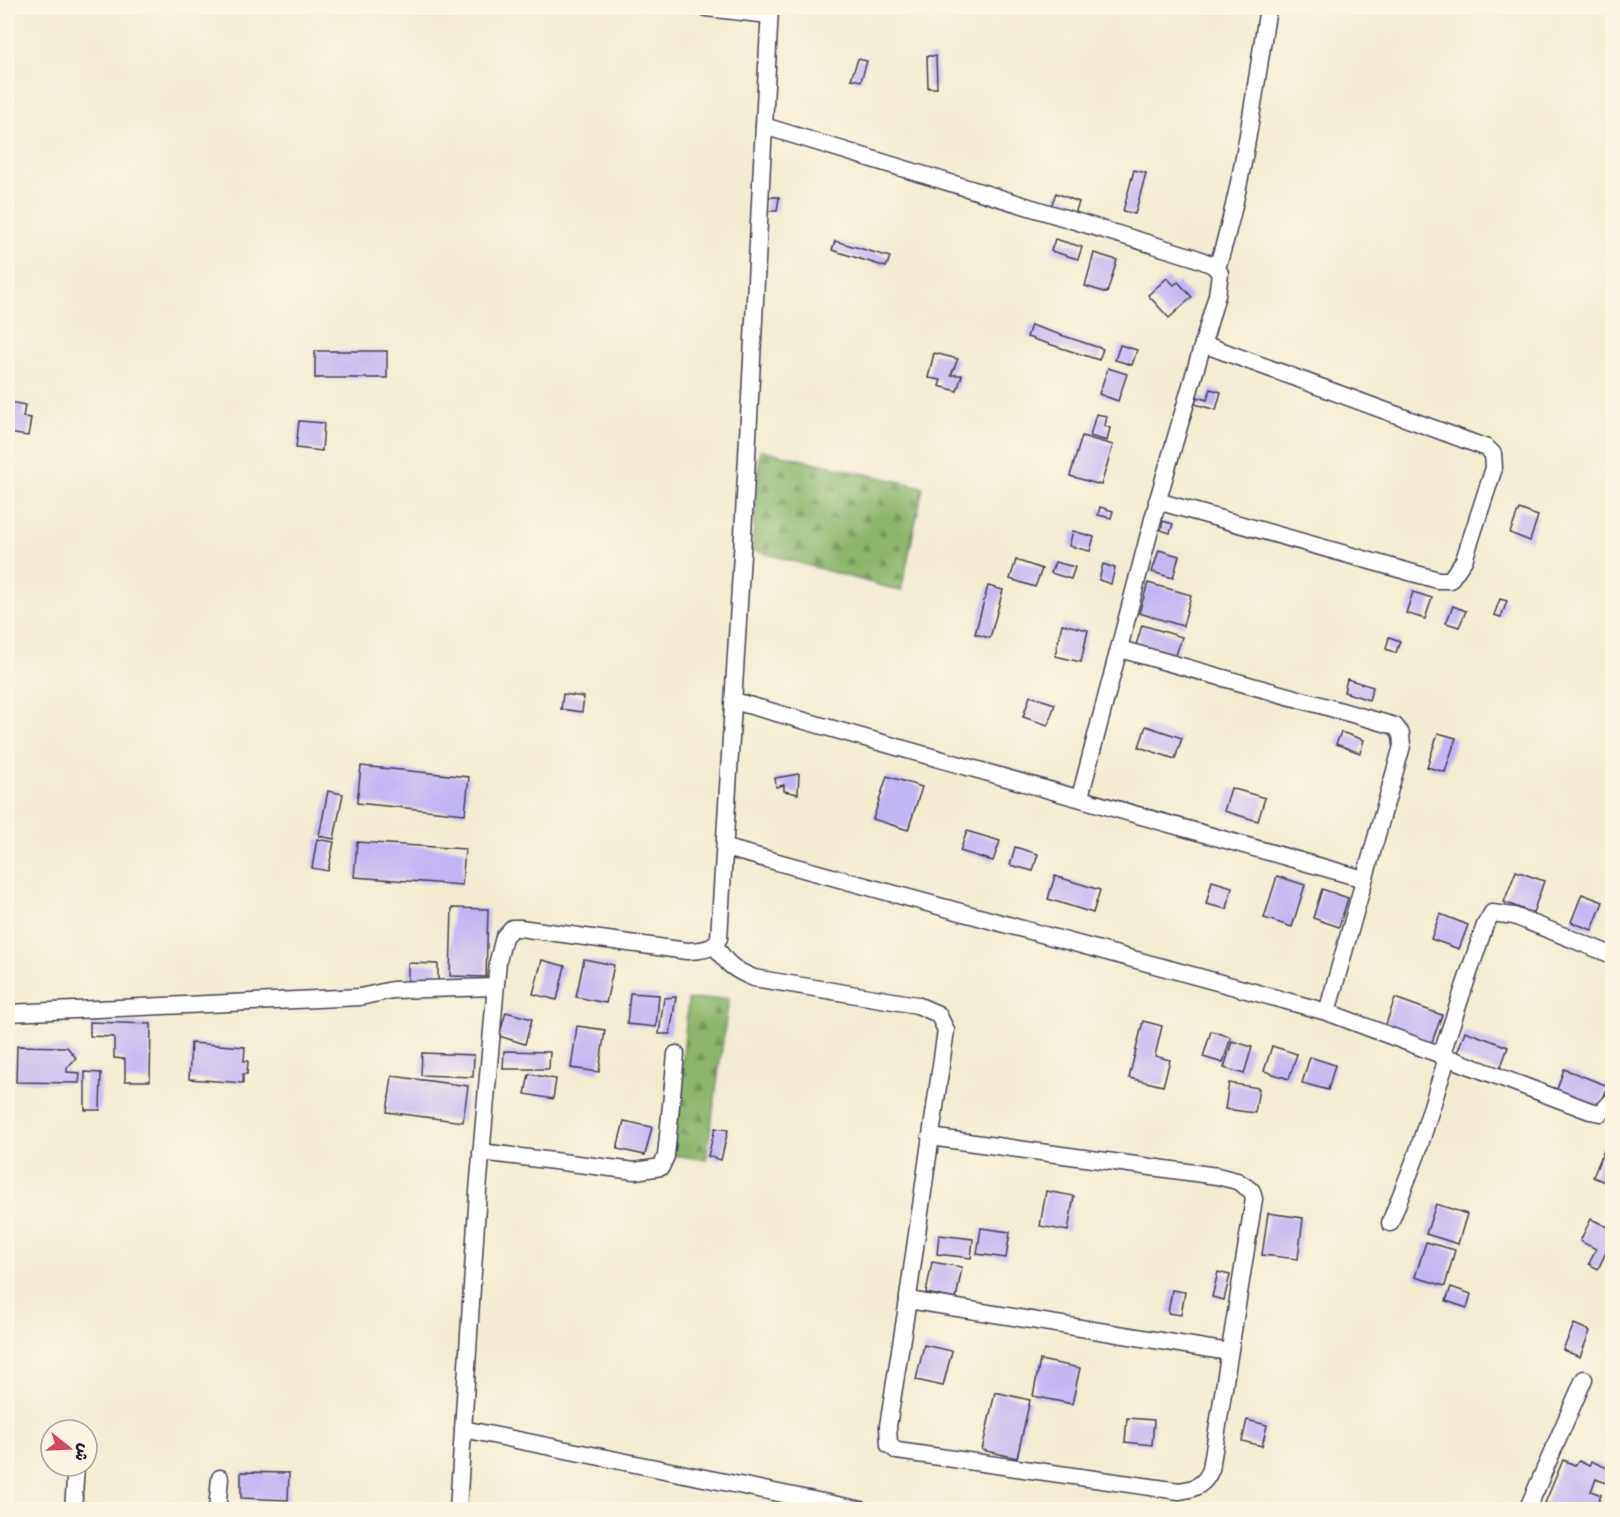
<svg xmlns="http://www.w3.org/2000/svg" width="1620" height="1517" font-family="Itim,'Playpen Sans Arabic',sans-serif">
  <defs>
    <pattern id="forest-firs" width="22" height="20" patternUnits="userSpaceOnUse" patternTransform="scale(1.5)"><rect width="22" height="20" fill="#8cb66d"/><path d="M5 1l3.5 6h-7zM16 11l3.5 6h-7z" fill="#72945b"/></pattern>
  </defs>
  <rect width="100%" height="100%" fill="#fcf5e5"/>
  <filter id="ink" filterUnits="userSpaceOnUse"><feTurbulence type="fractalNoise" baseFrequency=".0167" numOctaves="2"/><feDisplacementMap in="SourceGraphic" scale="12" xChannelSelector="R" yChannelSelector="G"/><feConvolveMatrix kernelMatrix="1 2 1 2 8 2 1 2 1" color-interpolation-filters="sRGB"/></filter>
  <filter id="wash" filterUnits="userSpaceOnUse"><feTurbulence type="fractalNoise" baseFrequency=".008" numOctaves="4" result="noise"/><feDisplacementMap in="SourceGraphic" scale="24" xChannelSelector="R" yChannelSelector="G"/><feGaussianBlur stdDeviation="1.35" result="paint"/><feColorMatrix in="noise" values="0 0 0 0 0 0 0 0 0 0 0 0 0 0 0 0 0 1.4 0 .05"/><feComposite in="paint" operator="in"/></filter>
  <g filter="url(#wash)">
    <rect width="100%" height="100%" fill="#f3ecd2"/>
    <!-- forest -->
    <g fill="url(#forest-firs)" stroke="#576c54" stroke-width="1.5">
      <path d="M760 450 923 487 901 591 752 550Z"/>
      <path d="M729 998 706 1160 674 1155 688 1000Z"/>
    </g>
    <g id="blocks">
      <!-- building -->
      <g fill="#c2b5f3">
        <path d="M927 56H936L937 88H928Z"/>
        <path d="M858 59 867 61 861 81 851 79Z"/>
        <path d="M1134 170 1146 173 1135 214 1123 211Z"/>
        <path d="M1056 193 1079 202 1073 220 1049 212Z"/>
        <path d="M767 197H779L777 211H765Z"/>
        <path d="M1055 239 1082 247 1078 259 1051 251Z"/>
        <path d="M835 241 890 257 886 267 832 250Z"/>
        <path d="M1094 253 1117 260 1107 293 1085 286Z"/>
        <path d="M1167 278 1174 285 1178 282 1192 297 1169 318 1148 295Z"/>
        <path d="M1031 325 1103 349 1099 360 1027 337Z"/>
        <path d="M1120 345 1137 350 1132 365 1115 360Z"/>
        <rect x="315" y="351" width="72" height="27"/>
        <path d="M934 353 958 359 951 375H962L957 391 939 386 941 380 928 378Z"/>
        <path d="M1108 368 1127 374 1118 401 1099 394Z"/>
        <path d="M1210 389 1221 392 1216 410 1195 404 1197 397 1207 400Z"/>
        <path d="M10 402 25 405 23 417 31 418 28 436 8 433Z"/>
        <path d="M1096 414 1107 416 1105 426 1110 428 1107 441 1090 436Z"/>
        <path d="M299 421 324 423 322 451 296 448Z"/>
        <path d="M1082 436 1113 445 1101 485 1070 476Z"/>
        <path d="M1100 507 1113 511 1111 518 1098 515Z"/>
        <path d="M1519 509 1538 516 1530 541 1510 533Z"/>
        <path d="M1163 521 1173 524 1170 533 1161 530Z"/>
        <path d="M1073 531 1094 537 1090 551 1069 546Z"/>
        <path d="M1159 550 1179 556 1173 578 1152 572Z"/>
        <path d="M1016 560 1042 569 1035 587 1010 579Z"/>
        <path d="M1055 562 1075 567 1071 579 1051 573Z"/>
        <path d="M1103 564 1115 568 1111 584 1099 580Z"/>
        <path d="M1148 583 1191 595 1183 626 1139 613Z"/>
        <path d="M988 586 1003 590 990 638 975 634Z"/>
        <path d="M1413 592 1432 598 1425 619 1406 613Z"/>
        <path d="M1500 599 1507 601 1501 617 1494 615Z"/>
        <path d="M1453 606 1466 611 1459 627 1446 623Z"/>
        <path d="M1062 624 1088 630 1081 662 1055 656Z"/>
        <path d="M1142 625 1182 637 1173 664 1134 652Z"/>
        <path d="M1389 637 1400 641 1396 653 1386 649Z"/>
        <path d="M1347 679 1373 687 1369 700 1344 692Z"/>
        <path d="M563 694 584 697 582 712 561 709Z"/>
        <path d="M1030 696 1055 704 1048 725 1023 717Z"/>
        <path d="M1146 726 1182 738 1175 759 1139 747Z"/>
        <path d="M1341 732 1364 740 1360 753 1336 744Z"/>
        <path d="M1438 733 1456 738 1445 772 1427 767Z"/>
        <path d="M361 766 469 777 465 814 357 803Z"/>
        <path d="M799 774 798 794 784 791V785L776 787 775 778Z"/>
        <path d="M887 776 922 787 908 830 873 819Z"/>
        <path d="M1231 788 1265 798 1258 821 1224 811Z"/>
        <path d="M328 791 343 794 334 839 319 836Z"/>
        <path d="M967 831 1000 841 993 861 960 851Z"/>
        <path d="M317 839 334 842 328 871 312 868Z"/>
        <path d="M357 842 465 849 462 885 354 877Z"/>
        <path d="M1015 847 1038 854 1033 871 1010 865Z"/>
        <path d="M1516 871 1544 881 1533 913 1504 902Z"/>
        <path d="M1055 876 1100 890 1093 913 1048 899Z"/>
        <path d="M1277 876 1305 885 1292 927 1264 918Z"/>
        <path d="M1212 881 1232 887 1227 909 1206 904Z"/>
        <path d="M1322 889 1348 898 1339 927 1313 918Z"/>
        <path d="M1582 894 1603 902 1592 930 1571 922Z"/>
        <path d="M452 908 488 909 486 977 450 976Z"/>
        <path d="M1440 914 1468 925 1459 949 1431 939Z"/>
        <path d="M584 959 614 965 606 1003 576 997Z"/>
        <path d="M542 960 565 966 557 1000 533 994Z"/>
        <path d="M408 963 438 964V983L408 982Z"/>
        <path d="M630 993 659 995 656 1027 627 1024Z"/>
        <path d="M676 997 670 1034H659L664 998Z"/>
        <path d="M1395 998 1442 1015 1430 1047 1384 1030Z"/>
        <path d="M506 1012 532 1019 525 1044 499 1036Z"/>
        <path d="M1143 1021 1162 1026 1155 1056 1170 1060 1163 1086 1129 1078Z"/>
        <path d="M90 1022 151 1024 150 1081H125V1059L114 1058V1037L90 1036Z"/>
        <path d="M577 1026 605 1030 599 1072 571 1068Z"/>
        <path d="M1211 1031 1231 1037 1223 1063 1203 1057Z"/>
        <path d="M1465 1031 1508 1047 1499 1072 1456 1056Z"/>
        <path d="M1232 1041 1252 1047 1244 1074 1224 1068Z"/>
        <path d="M191 1043 245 1047 244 1061H248L247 1074H243V1083L189 1079Z"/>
        <path d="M17 1046 67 1047 76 1058 67 1068V1072L80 1073 79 1083 16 1082Z"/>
        <path d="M1272 1046 1297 1054 1289 1079 1264 1071Z"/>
        <path d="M504 1051 550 1052 549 1069H503Z"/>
        <path d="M422 1053 474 1055 473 1077 421 1075Z"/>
        <path d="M1310 1057 1335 1065 1328 1090 1302 1083Z"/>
        <path d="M1564 1069 1608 1086 1599 1109 1556 1092Z"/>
        <path d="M85 1072 101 1073 100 1110H85Z"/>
        <path d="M529 1074 556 1079 553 1099 525 1094Z"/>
        <path d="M392 1076 468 1086 463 1122 387 1112Z"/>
        <path d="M1229 1083 1259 1088 1255 1113 1225 1109Z"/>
        <path d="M624 1121 652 1127 645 1155 617 1149Z"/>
        <path d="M715 1128 728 1130 721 1160 708 1156Z"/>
        <path d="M1611 1133H1612V1185L1593 1177Z"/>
        <path d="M1046 1191 1074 1196 1068 1231 1040 1226Z"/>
        <path d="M1436 1204 1467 1214 1458 1244 1426 1234Z"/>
        <path d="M1268 1213 1303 1218 1298 1259 1262 1255Z"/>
        <path d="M1591 1219 1612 1229V1240L1598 1269 1589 1264 1596 1249 1580 1241Z"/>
        <path d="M981 1228 1010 1232 1006 1258 977 1254Z"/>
        <path d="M939 1235 973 1239 971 1258 937 1254Z"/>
        <path d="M1426 1242 1455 1250 1445 1286 1415 1277Z"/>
        <path d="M932 1262 962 1267 956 1299 926 1293Z"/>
        <path d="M1218 1272 1230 1275 1224 1300 1212 1297Z"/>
        <path d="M1451 1287 1471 1294 1467 1308 1446 1301Z"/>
        <path d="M1172 1290 1185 1292 1181 1315 1168 1313Z"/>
        <path d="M1574 1324 1590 1331 1580 1357 1563 1350Z"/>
        <path d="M924 1345 952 1351 943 1386 916 1380Z"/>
        <path d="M1040 1360 1080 1368 1072 1404 1033 1396Z"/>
        <path d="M995 1392 1030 1400 1017 1458 982 1450Z"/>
        <path d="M1127 1418 1154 1420 1152 1445 1125 1442Z"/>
        <path d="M1247 1420 1267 1425 1262 1446 1242 1441Z"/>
        <path d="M1563 1460 1575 1465 1579 1461 1589 1466 1591 1461 1612 1470 1611 1485 1596 1479 1591 1491 1601 1495 1595 1510H1561L1545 1503Z"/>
        <path d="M241 1472 289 1473 288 1500 241 1498Z"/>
      </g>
    </g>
  </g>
  <g filter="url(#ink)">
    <use href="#blocks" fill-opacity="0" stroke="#414052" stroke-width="1.5"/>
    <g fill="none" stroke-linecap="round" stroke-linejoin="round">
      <defs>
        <g id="minor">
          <path d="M706 8 769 15"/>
          <path d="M764 126 1193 257 1213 265 1220 273 1217 295 1159 496 1080 797"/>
          <path d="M1217 268C1244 184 1254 94 1268 8"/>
          <path d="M1157 501 1438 580H1450L1464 560 1494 468 1493 454 1487 448 1203 344"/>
          <path d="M1120 649 1395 726 1401 734 1402 746 1327 1012"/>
          <path d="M734 701 1364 879"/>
          <path d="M726 848 1327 1012 1590 1111 1601 1113 1612 1101"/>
          <path d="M715 945C726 964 734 970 754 978L917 1005 938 1014 946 1030 908 1297V1300L888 1426 889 1445 897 1451 1179 1491C1195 1489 1205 1485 1211 1469L1254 1199 1252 1191 1237 1181 1217 1176 930 1137"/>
          <path d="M8 1013 360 997 392 990 495 987"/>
          <path d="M1441 1056 1485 925 1492 913 1514 916 1612 955"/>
          <path d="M481 1152 635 1171 661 1167 666 1156 676 1054"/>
          <path d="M1390 1223 1417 1154 1447 1058"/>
          <path d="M908 1300 1229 1352"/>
          <path d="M463 1429 862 1510"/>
          <path d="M73 1510 76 1466"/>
          <path d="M217 1510 220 1478"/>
          <path d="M458 1510 478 1191 498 961 504 937 512 928H520L687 951C701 950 712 951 719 938L742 554 770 8"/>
          <path d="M1527 1510 1584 1379"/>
        </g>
      </defs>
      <!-- minor casing -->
      <use href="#minor" stroke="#414052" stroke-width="19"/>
      <!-- minor -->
      <use href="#minor" stroke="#fff" stroke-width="16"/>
    </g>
  </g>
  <!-- margin -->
  <rect width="1620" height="1517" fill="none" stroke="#fcf5e5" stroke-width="30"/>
  <!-- north arrow -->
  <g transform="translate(69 1448) rotate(108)"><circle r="28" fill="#fcf5e5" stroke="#a5a1a1" stroke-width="1.5"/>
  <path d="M0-4.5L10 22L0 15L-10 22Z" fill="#d1495b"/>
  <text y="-9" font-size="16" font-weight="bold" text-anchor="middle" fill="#22223b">ش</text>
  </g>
</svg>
